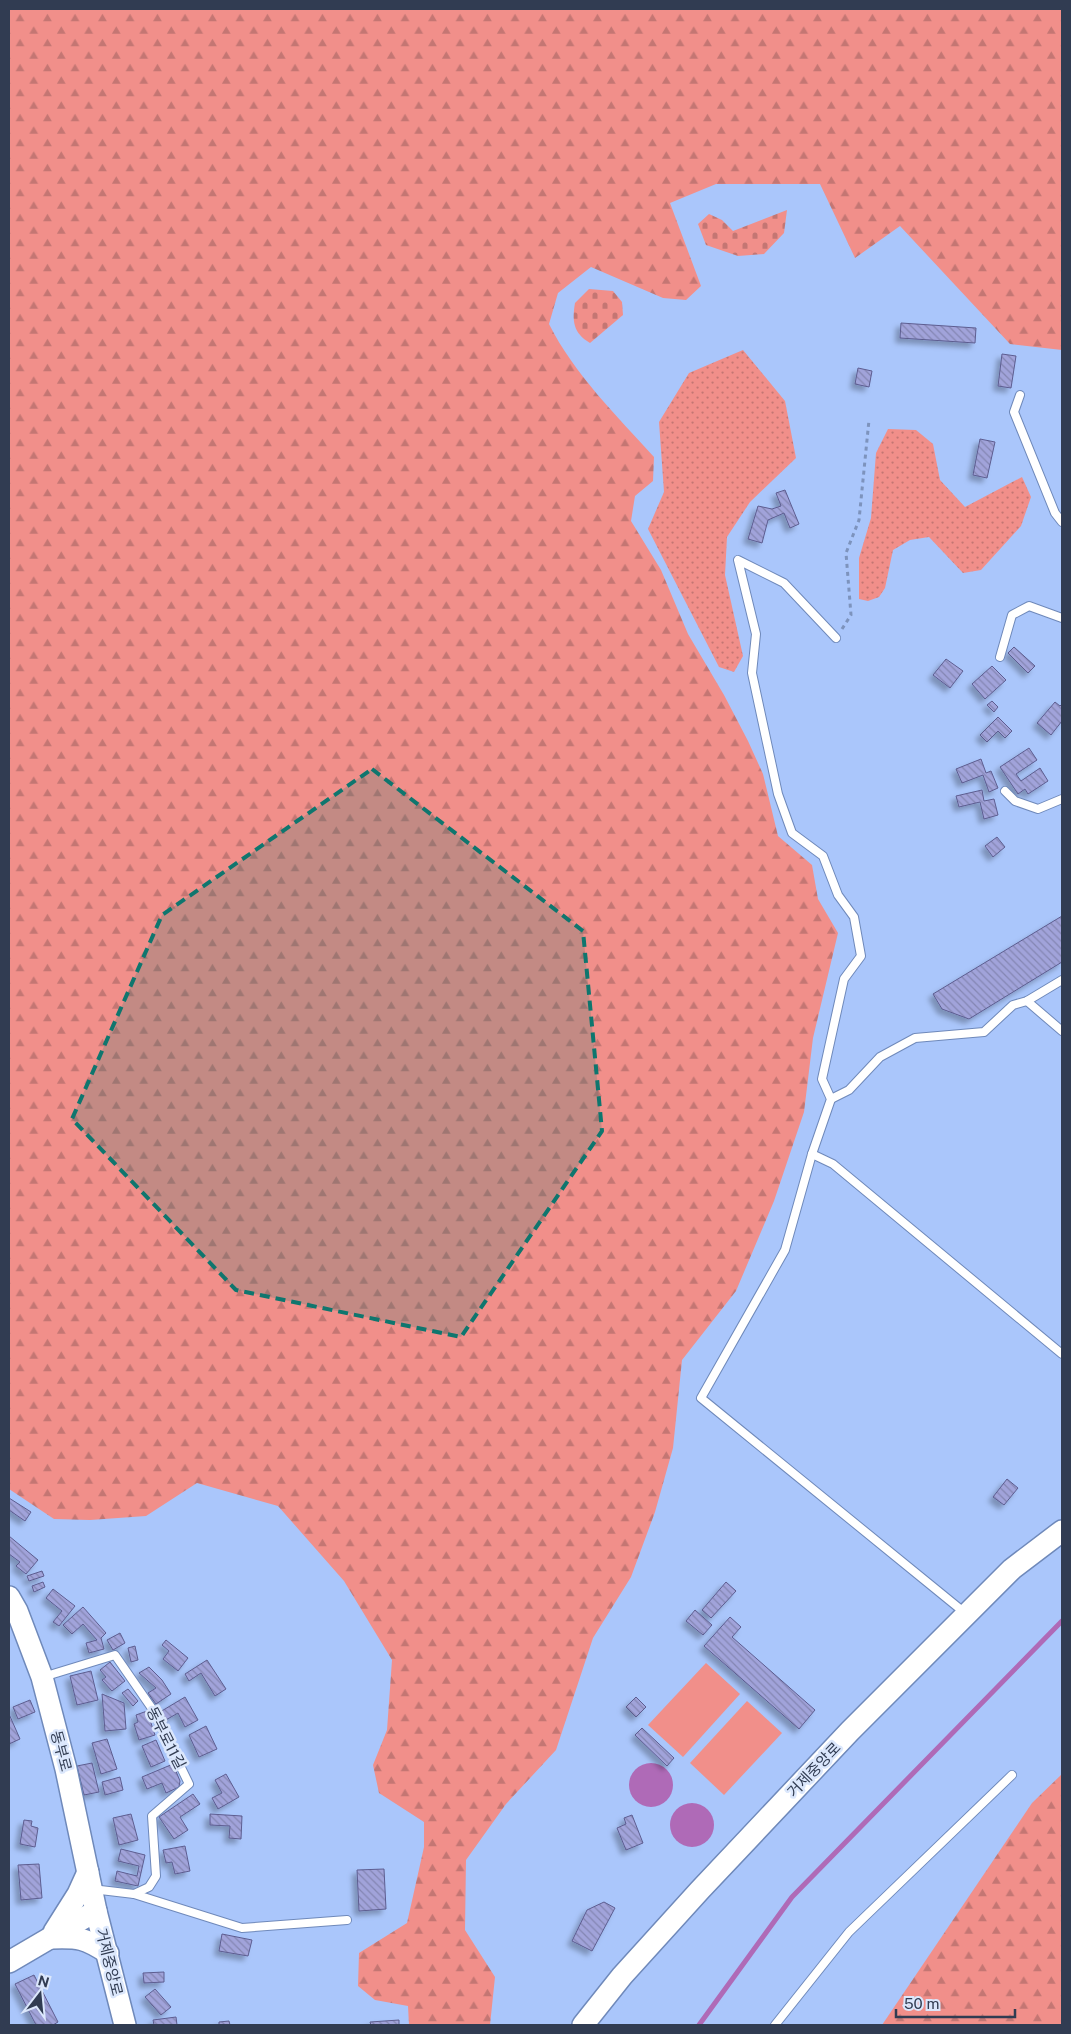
<svg xmlns="http://www.w3.org/2000/svg" width="1071" height="2034" font-family="'Public Sans','Noto Sans KR',sans-serif">
  <defs>
    <pattern id="grass-dots" width="8" height="8" patternUnits="userSpaceOnUse" patternTransform="scale(1.25)"><rect width="8" height="8" fill="#f18f8a"/><path d="M2 2h.1M6 6h.1" fill="none" stroke="#c47673" stroke-width="1.8" stroke-linecap="round"/></pattern>
    <pattern id="forest-firs" width="22" height="20" patternUnits="userSpaceOnUse" patternTransform="scale(1.25)"><rect width="22" height="20" fill="#f18f8a"/><path d="M5 1l3.5 6h-7zM16 11l3.5 6h-7z" fill="#c47673"/></pattern>
    <pattern id="cemetery-stones" width="16" height="16" patternUnits="userSpaceOnUse" patternTransform="scale(1.25)"><rect width="16" height="16" fill="#f18f8a"/><path d="M2 7V4a2 2 0 0 1 4 0v3zM10 15v-3a2 2 0 0 1 4 0v3z" fill="#c47673"/></pattern>
    <pattern id="building-back-hatch" width="6" height="6" patternUnits="userSpaceOnUse" patternTransform="scale(1.25)"><rect width="6" height="6" fill="#a1a3da"/><path d="M-1 5l2 2M0 0l6 6M5-1l2 2" fill="none" stroke="#8486b3"/></pattern>
    <filter id="shadow"><feDropShadow dx="-4.5" dy="4.5" stdDeviation="2.5" flood-color="#0004"/></filter>
  </defs>
  <rect width="100%" height="100%" fill="#aac6fb"/>
  <!-- grass -->
  <g fill="url(#grass-dots)">
    <path d="M743 350 785 401 796 458 750 502 727 537 725 575 743 656 734 672 719 667 648 529 664 492 659 422 689 373Z"/>
    <path d="M888 429 916 430 933 444 940 480 965 507 1022 477 1031 497 1021 526 981 570 963 573 929 537 910 540 893 550 885 588 879 597 868 601 859 599V558L871 518 876 453Z"/>
  </g>
  <!-- forest -->
  <g fill="url(#forest-firs)">
    <path d="M9 9H1062V350L1010 344 900 226 855 258 820 184H716L670 203 701 286 686 300 663 298 591 267 558 293 549 324C574 374 617 416 654 457L653 481 635 496 631 521 661 570 688 634 724 695 748 741 763 774 778 836 812 865 818 899 838 933 813 1038 804 1112 774 1201 736 1291 682 1360 673 1448 655 1512 631 1577 593 1638 556 1750 506 1804 466 1860 465 1930 495 1977 490 2025H409L408 2006 375 2000 358 1986 359 1953 407 1923 424 1847V1822L379 1793 373 1765 387 1730 392 1660 344 1581 278 1506 197 1483 146 1516 90 1520 54 1519 9 1489Z"/>
    <path d="M1062 1774V2025H882L1032 1803Z"/>
  </g>
  <!-- cemetery -->
  <g fill="url(#cemetery-stones)">
    <path d="M787 210 784 233 764 254 738 256 706 245 698 224 709 214 722 220 733 231Z"/>
    <path d="M589 289 613 291 622 302 623 315 590 343C573 333 572 321 575 303Z"/>
  </g>
  <!-- park -->
  <g fill="#f18f8a">
    <path d="M706 1663 740 1694 683 1757 648 1725Z"/>
    <path d="M747 1701 782 1733 724 1795 690 1763Z"/>
  </g>
  <!-- water -->
  <g fill="#af6ab7">
    <circle cx="651" cy="1785" r="22"/>
    <circle cx="692" cy="1825" r="22"/>
  </g>
  <g fill="none" stroke-linecap="round" stroke-linejoin="round">
    <!-- stream -->
    <path stroke="#af6ab7" stroke-width="5" d="M699 2025 792 1897 1062 1621"/>
  </g>
  <!-- building -->
  <g fill="url(#building-back-hatch)" stroke="#5d5d90" filter="url(#shadow)">
    <path d="M901 323 976 328 975 343 900 338Z"/>
    <path d="M1002 354 1016 356 1011 388 998 386Z"/>
    <path d="M858 368 872 371 869 387 855 384Z"/>
    <path d="M980 439 995 442 987 478 973 475Z"/>
    <path d="M785 490 799 524 790 528 784 513 768 520 762 543 748 539 758 506 772 509 781 506 776 493Z"/>
    <path d="M1014 647 1035 666 1028 673 1008 653Z"/>
    <path d="M946 659 963 671 950 688 933 675Z"/>
    <path d="M992 666 1006 680 985 699 972 684Z"/>
    <path d="M992 701 998 707 994 712 987 705Z"/>
    <path d="M1055 702 1060 706 1062 704V721L1051 735 1037 723Z"/>
    <path d="M998 717 1012 731 1005 738 998 731 987 742 980 735Z"/>
    <path d="M1029 748 1037 760 1016 774 1021 781 1040 768 1048 781 1028 794 1025 789 1018 794 1000 767Z"/>
    <path d="M981 759 986 773 991 771 998 788 989 792 983 775 962 783 956 769Z"/>
    <path d="M982 790 984 801 994 799 998 815 984 819 980 802 959 807 956 796Z"/>
    <path d="M997 837 1005 847 993 857 985 846Z"/>
    <path d="M1062 916V962L969 1019 942 1009 933 994Z"/>
    <path d="M1007 1479 1018 1488 1004 1505 993 1497Z"/>
    <path d="M9 1498 31 1512 25 1521 9 1510Z"/>
    <path d="M9 1536 38 1560 26 1574 16 1566 20 1562 9 1554Z"/>
    <path d="M42 1571 44 1576 29 1581 27 1576Z"/>
    <path d="M43 1582 45 1587 34 1592 32 1586Z"/>
    <path d="M726 1582 736 1591 711 1618 702 1610Z"/>
    <path d="M53 1589 75 1606 59 1626 53 1622 62 1611 46 1598Z"/>
    <path d="M83 1607 106 1633 101 1638 104 1649 89 1653 86 1643 97 1640 83 1624 72 1634 63 1625Z"/>
    <path d="M695 1610 712 1625 703 1635 686 1621Z"/>
    <path d="M730 1617 741 1627 732 1637 815 1710 799 1729 704 1646Z"/>
    <path d="M120 1633 125 1643 113 1650 107 1640Z"/>
    <path d="M166 1640 188 1658 178 1671 163 1659 169 1651 162 1645Z"/>
    <path d="M135 1646 138 1660 131 1662 128 1648Z"/>
    <path d="M207 1660 226 1689 215 1696 201 1673 189 1681 185 1674Z"/>
    <path d="M110 1662 125 1681 112 1691 102 1680 106 1677 100 1670Z"/>
    <path d="M149 1667 162 1680 171 1694 156 1704 148 1693 156 1688 139 1673Z"/>
    <path d="M91 1671 98 1700 77 1705 70 1676Z"/>
    <path d="M128 1689 138 1701 133 1706 122 1693Z"/>
    <path d="M102 1694 124 1703 126 1729 105 1731Z"/>
    <path d="M185 1697 198 1720 185 1727 178 1713 164 1721 160 1712Z"/>
    <path d="M636 1697 646 1707 636 1717 626 1707Z"/>
    <path d="M30 1700 35 1712 18 1719 13 1707Z"/>
    <path d="M147 1711 155 1735 139 1740 134 1724 138 1722 136 1715Z"/>
    <path d="M9 1714 20 1739 9 1744Z"/>
    <path d="M206 1726 217 1749 199 1757 189 1735Z"/>
    <path d="M642 1728 674 1758 667 1766 635 1735Z"/>
    <path d="M107 1739 117 1769 101 1774 92 1743Z"/>
    <path d="M156 1740 165 1761 151 1767 142 1746Z"/>
    <path d="M92 1763 99 1792 84 1795 77 1766Z"/>
    <path d="M173 1764 180 1781 179 1787 166 1793 162 1783 147 1789 142 1777Z"/>
    <path d="M226 1774 239 1797 218 1809 212 1798 222 1793 215 1780Z"/>
    <path d="M120 1777 123 1790 105 1795 102 1782Z"/>
    <path d="M193 1794 200 1804 180 1817 188 1830 174 1839 159 1817Z"/>
    <path d="M131 1814 138 1840 119 1845 113 1818Z"/>
    <path d="M210 1814 242 1816 241 1839 229 1838 230 1826 210 1825Z"/>
    <path d="M632 1815 643 1843 626 1850 617 1828 626 1824 624 1818Z"/>
    <path d="M24 1820 32 1821 31 1826 38 1828 35 1847 20 1844Z"/>
    <path d="M185 1846 190 1871 175 1874 172 1862 166 1863 163 1850Z"/>
    <path d="M121 1849 145 1855 138 1886 115 1881 117 1871 137 1876 139 1866 118 1861Z"/>
    <path d="M39 1864 42 1898 21 1900 18 1865Z"/>
    <path d="M384 1869 386 1909 359 1911 357 1870Z"/>
    <path d="M604 1902 615 1908 592 1951 572 1941 587 1910Z"/>
    <path d="M222 1934 252 1940 248 1956 219 1951Z"/>
    <path d="M164 1972V1982L144 1983 143 1973Z"/>
    <path d="M34 1975 58 2022 53 2025H36L15 1984Z"/>
    <path d="M155 1989 171 2007 161 2015 145 1997Z"/>
    <path d="M176 2017 177 2025H154L153 2020Z"/>
    <path d="M399 2020V2025H371L370 2022Z"/>
    <path d="M229 2021 230 2025H219V2022Z"/>
  </g>
  <g fill="none" stroke-linecap="round" stroke-linejoin="round">
    <defs>
      <g id="lane">
        <path d="M1020 395 1014 412 1055 513 1062 522"/>
        <path d="M836 638 784 583 738 560 756 634 752 673 778 794 792 833 823 856 838 895 854 917 861 956 844 979 822 1079 831 1099 812 1154 785 1250 701 1398 965 1613"/>
        <path d="M1000 657 1012 615 1029 606 1062 618"/>
        <path d="M1005 791 1015 801 1038 809 1062 799"/>
        <path d="M1027 1001 1062 1031"/>
        <path d="M831 1099 849 1090 880 1057 915 1038 984 1032 1013 1005 1027 1001 1062 980"/>
        <path d="M812 1154 833 1164 1062 1354"/>
        <path d="M43 1677 115 1655 153 1710 189 1784 152 1816 156 1876 149 1887 134 1894 92 1889"/>
        <path d="M134 1894 242 1928 347 1920"/>
        <path d="M775 2025 849 1932 1012 1775"/>
      </g>
      <g id="secondary">
        <path d="M9 1597 17 1611 42 1677 66 1769 96 1911"/>
        <path d="M54 1932 78 1894 88 1872"/>
        <path d="M52 1938C79 1937 85 1938 108 1953"/>
        <path d="M9 1962 96 1911 125 2025"/>
        <path d="M583 2025 622 1976 700 1890 850 1731 1012 1569 1062 1531"/>
      </g>
    </defs>
    <!-- lane casing -->
    <use href="#lane" stroke="#6f89ba" stroke-width="10"/>
    <!-- secondary casing -->
    <use href="#secondary" stroke="#6f89ba" stroke-width="24"/>
    <!-- path -->
    <path stroke="#7d93bd" stroke-width="3" stroke-dasharray="4 4" stroke-linecap="butt" d="M842 629 851 615 846 553 859 520 869 420"/>
    <!-- lane -->
    <use href="#lane" stroke="#fff" stroke-width="8"/>
    <!-- secondary -->
    <use href="#secondary" stroke="#fff" stroke-width="21"/>
  </g>
  <!-- marked area -->
  <path fill="#0f766e" fill-opacity="0.2" stroke="#0f766e" stroke-width="4" stroke-dasharray="10 6" stroke-linejoin="round" d="M372 769 583 931 602 1131 461 1337 236 1290 72 1119 162 915Z"/>
  <g text-anchor="middle" stroke-width="5" stroke-linejoin="round" paint-order="stroke">
    <!-- street labels -->
    <g font-size="15" fill="#313c52" stroke="#dbe7fc">
      <text transform="translate(166 1738) rotate(63)" y="5">동부로11길</text>
      <text transform="translate(61 1751) rotate(75)" y="5">동부로</text>
      <text transform="translate(814 1770) rotate(-46)" y="5">거제중앙로</text>
      <text transform="translate(109 1962) rotate(76)" y="5">거제중앙로</text>
    </g>
  </g>
  <!-- border -->
  <rect width="1071" height="2034" fill="none" stroke="#313c52" stroke-width="20"/>
  <!-- north arrow -->
  <g transform="translate(40 1994) rotate(16)" stroke="#dbe7fc" stroke-width="4" paint-order="stroke">
  <path d="M0-4L9 19L0 12L-9 19Z" fill="#313c52"/>
  <text y="-8" font-size="14" font-weight="bold" text-anchor="middle" fill="#313c52">N</text>
  </g>
  <!-- scale -->
  <path d="M896 2009v8h119v-8" fill="none" stroke="#313c52" stroke-width="2.5"/>
  <text x="904" y="2009" font-size="15" fill="#313c52" stroke="#dbe7fc" stroke-width="4" paint-order="stroke">50 m</text>
</svg>
